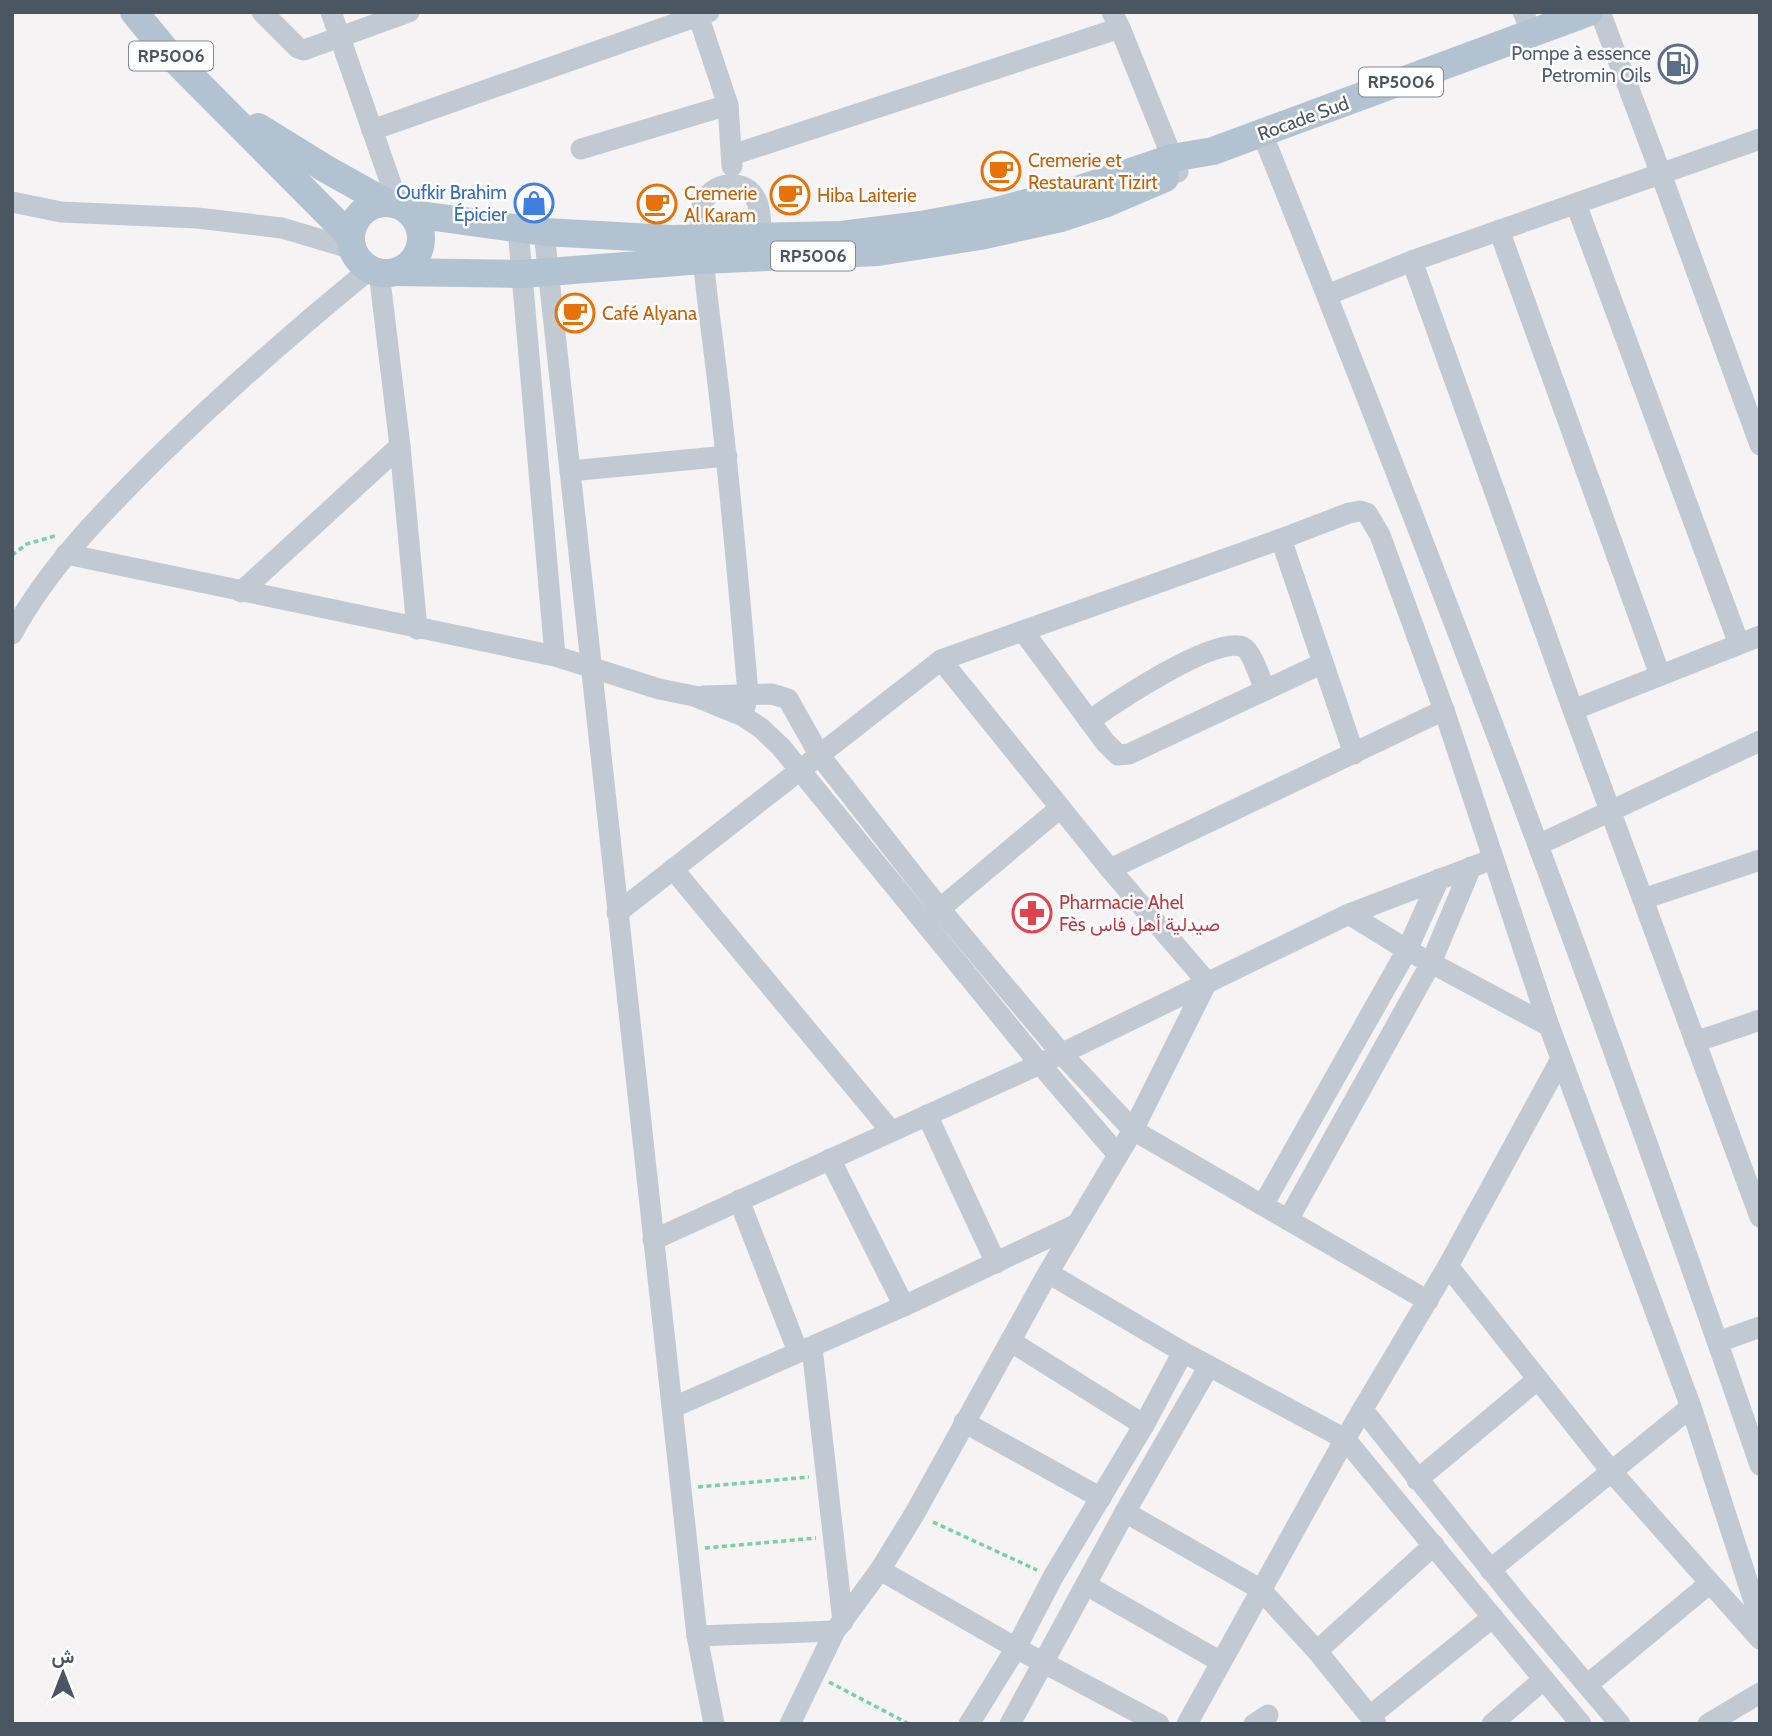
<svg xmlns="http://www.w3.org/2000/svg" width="1772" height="1736" font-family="Cabin,Vazirmatn,sans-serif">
  <rect width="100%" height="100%" fill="#f5f3f3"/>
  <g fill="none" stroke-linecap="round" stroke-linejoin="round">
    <!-- path -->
    <g stroke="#7ad0a6" stroke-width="3.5" stroke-dasharray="5 3.5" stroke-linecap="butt">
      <path d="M12 555 27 544 58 535"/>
      <path d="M698 1487 809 1477"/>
      <path d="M933 1522 1037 1570"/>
      <path d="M705 1548 816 1538"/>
      <path d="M829 1682 909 1724"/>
    </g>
    <!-- minor -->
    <g stroke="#c1cad2" stroke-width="21">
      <path d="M262 12 298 48 304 50 409 12"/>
      <path d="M331 12 398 204"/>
      <path d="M697 12 728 105 732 166"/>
      <path d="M1112 12 1120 28 1178 172"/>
      <path d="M1523 12 1533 35"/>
      <path d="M1600 12 1661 174 1760 445"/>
      <path d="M372 130 709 12"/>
      <path d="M1262 133C1439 573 1606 1016 1760 1465"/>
      <path d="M581 149 728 105"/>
      <path d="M732 155 1120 28"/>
      <path d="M12 202 61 212 197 218 282 228 353 249"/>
      <path d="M1576 204 1739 644"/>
      <path d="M518 229 555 656"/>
      <path d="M1499 230 1660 675"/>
      <path d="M544 232 697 1636 714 1724"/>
      <path d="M1412 261 1573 710 1760 1217"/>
      <path d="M379 272 400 446 417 629"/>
      <path d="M1327 295 1412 261 1760 139"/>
      <path d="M570 471 727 456"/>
      <path d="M1281 539 1354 754"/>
      <path d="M66 554 555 656 659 689 694 696 743 716 761 728 781 747 1040 1064 1118 1155"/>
      <path d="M241 592 400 446"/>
      <path d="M1023 631 1105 742 1118 755 1129 754 1323 663"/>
      <path d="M12 634C49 566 103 512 157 458 224 393 293 332 364 274L367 267"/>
      <path d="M703 696 772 694 788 699 820 756 940 909 1061 1053 1133 1130 1428 1301"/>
      <path d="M745 707 748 694C739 588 730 481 717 376 712 332 705 288 702 243 702 232 699 218 702 206 706 194 717 185 730 185 766 183 761 227 761 251"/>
      <path d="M1573 710 1760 636"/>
      <path d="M1089 721C1113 704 1216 634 1243 647 1252 651 1261 681 1265 690"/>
      <path d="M1540 844 1760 741"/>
      <path d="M673 869 891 1131"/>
      <path d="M1110 869 1444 710"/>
      <path d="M1643 899 1760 860"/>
      <path d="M617 913 941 660 1281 539 1349 513 1360 511 1367 513 1380 535 1444 710 1549 1026 1691 1407 1760 1620"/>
      <path d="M1349 914 1407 950 1549 1026"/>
      <path d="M930 917 1060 808"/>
      <path d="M1695 1042 1760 1020"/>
      <path d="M927 1115 996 1263"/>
      <path d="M830 1159 904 1306"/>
      <path d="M739 1200 798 1352"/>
      <path d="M1263 1205 1407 950 1439 879"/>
      <path d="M1288 1220 1431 963 1471 867"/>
      <path d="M653 1240 1040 1064 1349 914 1493 859"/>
      <path d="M1448 1266 1611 1471 1760 1639"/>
      <path d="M1048 1273 1183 1352 1345 1439 1581 1724"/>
      <path d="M1010 1341 1144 1425"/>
      <path d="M1718 1342 1760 1327"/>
      <path d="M812 1348 843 1622"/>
      <path d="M674 1407 904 1306 1077 1224"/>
      <path d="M1363 1410 1515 1600 1620 1724"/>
      <path d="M964 1422 1101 1498"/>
      <path d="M1417 1480 1538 1379"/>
      <path d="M1125 1512 1260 1589 1317 1651 1376 1724"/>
      <path d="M880 1570 1016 1648 1159 1724"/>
      <path d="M1490 1570 1691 1407"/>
      <path d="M1086 1585 1221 1662"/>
      <path d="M697 1636 835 1631"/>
      <path d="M1317 1651 1434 1545"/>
      <path d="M1587 1685 1710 1583"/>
      <path d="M1370 1716 1493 1617"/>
      <path d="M790 1724 835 1631 880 1570 915 1513 1048 1273 1133 1130 1207 982 1110 869 941 660"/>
      <path d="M969 1724 1016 1648 1053 1577 1144 1425 1183 1352"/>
      <path d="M1010 1724 1125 1512 1209 1366"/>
      <path d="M1187 1724 1345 1439 1448 1266 1561 1059"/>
      <path d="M1254 1724 1268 1715"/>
      <path d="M1492 1724 1544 1679"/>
      <path d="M1708 1724 1760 1693"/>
    </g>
    <!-- major -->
    <g stroke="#b3c2d1" stroke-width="28">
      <path d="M134 12 167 52 351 237"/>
      <path d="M258 127 326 169 385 202"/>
      <circle cx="386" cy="238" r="35"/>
      <path d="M413 214 544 232 672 239 841 235 921 225 996 211 1077 190 1172 158 1213 151 1589 12"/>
      <path d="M396 272 522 274 703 260 878 252 980 236 1061 218 1104 204 1165 178"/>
    </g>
  </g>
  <!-- icons -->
  <defs>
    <symbol id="fuel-ring" viewBox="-11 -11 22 22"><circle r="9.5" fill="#fff" stroke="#5c6f8a" stroke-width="1.5"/><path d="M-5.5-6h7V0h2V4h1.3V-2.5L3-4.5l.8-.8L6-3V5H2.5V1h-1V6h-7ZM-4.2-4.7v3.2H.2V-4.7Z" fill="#5c6f8a"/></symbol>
    <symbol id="cafe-ring" viewBox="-11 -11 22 22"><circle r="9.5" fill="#fff" stroke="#e8710a" stroke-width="1.5"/><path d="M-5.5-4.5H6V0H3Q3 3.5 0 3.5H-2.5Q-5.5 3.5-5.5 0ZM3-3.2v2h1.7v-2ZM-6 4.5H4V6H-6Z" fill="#e8710a"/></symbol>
    <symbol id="shop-ring" viewBox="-11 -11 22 22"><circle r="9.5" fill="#fff" stroke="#3f7fe0" stroke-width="1.5"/><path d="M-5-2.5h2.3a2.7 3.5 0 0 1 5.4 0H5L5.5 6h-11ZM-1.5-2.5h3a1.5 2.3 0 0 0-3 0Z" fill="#3f7fe0"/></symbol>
    <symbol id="pharmacy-ring" viewBox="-11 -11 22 22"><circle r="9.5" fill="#fff" stroke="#e0444e" stroke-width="1.5"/><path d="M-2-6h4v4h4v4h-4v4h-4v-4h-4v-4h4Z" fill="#e0444e"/></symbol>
  </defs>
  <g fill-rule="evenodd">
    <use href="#fuel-ring" x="1656" y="42" width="44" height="44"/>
    <use href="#cafe-ring" x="979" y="149" width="44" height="44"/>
    <use href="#cafe-ring" x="768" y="173" width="44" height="44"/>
    <use href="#shop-ring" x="512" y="181" width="44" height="44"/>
    <use href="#cafe-ring" x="635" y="182" width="44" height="44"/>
    <use href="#cafe-ring" x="553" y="291" width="44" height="44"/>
    <use href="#pharmacy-ring" x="1010" y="891" width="44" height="44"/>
  </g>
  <g text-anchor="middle" stroke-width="5" stroke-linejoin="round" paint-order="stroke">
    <!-- shield labels -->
    <g fill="#fff" stroke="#808990" stroke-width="2">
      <rect x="129" y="41.5" width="84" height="29" rx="5"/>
      <rect x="1359" y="67.5" width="84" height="29" rx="5"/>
      <rect x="771" y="241.5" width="84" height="29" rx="5"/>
    </g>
    <g font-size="18" font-weight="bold" fill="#4a5661">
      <text x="171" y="62">RP5006</text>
      <text x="1401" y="88">RP5006</text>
      <text x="813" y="262">RP5006</text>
    </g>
    <!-- service labels -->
    <g font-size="19" fill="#4e5e75" stroke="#fff" text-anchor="end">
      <text x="1651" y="60">Pompe à essence<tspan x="1651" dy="22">Petromin Oils</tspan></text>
    </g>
    <!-- street labels -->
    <g font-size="19" fill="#4a5661" stroke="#fff">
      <text transform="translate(1303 118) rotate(-20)" y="7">Rocade Sud</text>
    </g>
    <!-- food labels -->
    <g font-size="19" fill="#c56008" stroke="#fff" text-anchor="start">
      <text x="1028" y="167">Cremerie et<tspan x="1028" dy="22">Restaurant Tizirt</tspan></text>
      <text x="684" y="200">Cremerie<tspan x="684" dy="22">Al Karam</tspan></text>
      <text x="817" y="202">Hiba Laiterie</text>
      <text x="602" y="320">Café Alyana</text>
    </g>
    <!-- shop labels -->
    <g font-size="19" fill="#366cbe" stroke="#fff" text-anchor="end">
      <text x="507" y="199">Oufkir Brahim<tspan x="507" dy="22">Épicier</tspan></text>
    </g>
    <!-- health labels -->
    <g font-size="19" fill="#be3a42" stroke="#fff" text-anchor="start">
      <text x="1059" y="909">Pharmacie Ahel<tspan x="1059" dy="22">Fès صيدلية أهل فاس</tspan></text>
    </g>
  </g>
  <!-- border -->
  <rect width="1772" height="1736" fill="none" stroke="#4a5661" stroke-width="28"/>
  <!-- north arrow -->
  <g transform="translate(63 1673)" stroke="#ffffff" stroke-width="5" paint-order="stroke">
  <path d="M0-5L12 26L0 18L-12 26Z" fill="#4a5661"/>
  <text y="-10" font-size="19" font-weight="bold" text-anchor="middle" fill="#4a5661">ش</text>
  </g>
</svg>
